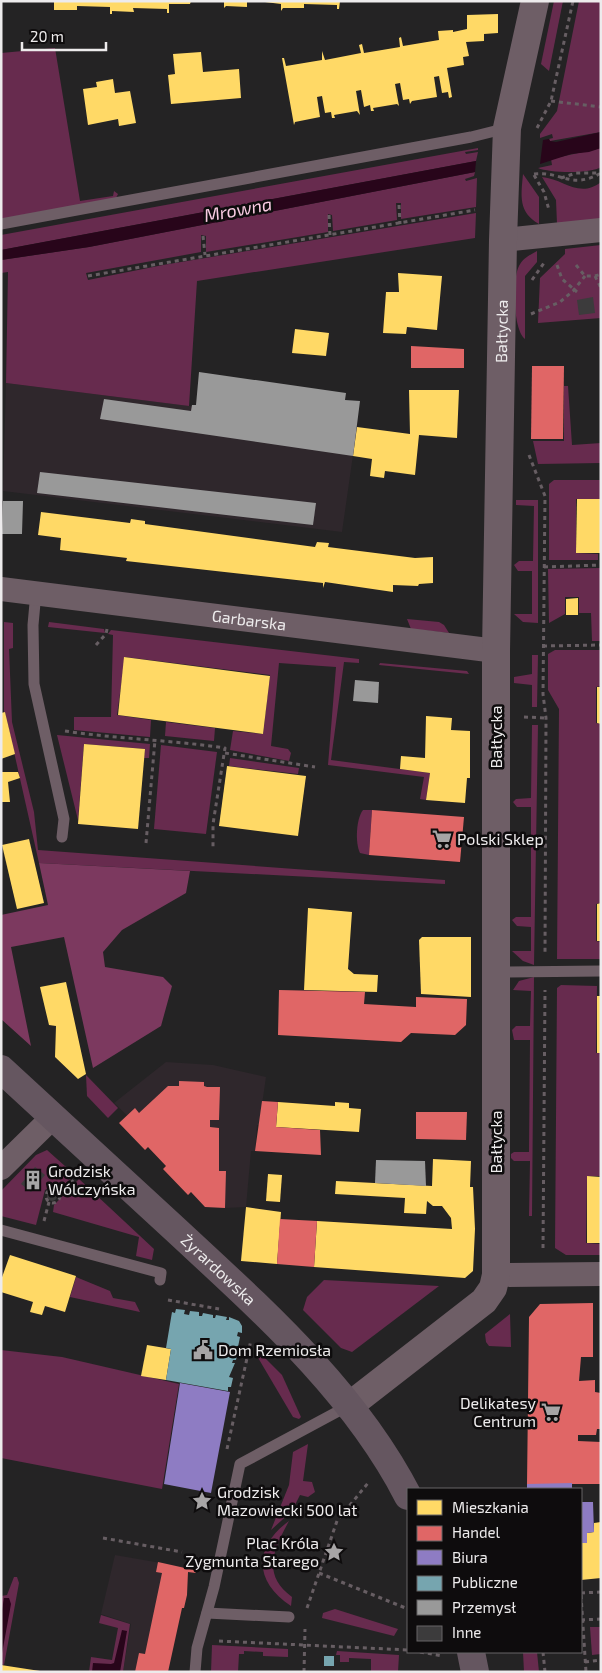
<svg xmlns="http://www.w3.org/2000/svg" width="602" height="1673" font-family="'Exo 2',sans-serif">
  <rect width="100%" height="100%" fill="#242324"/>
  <!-- built -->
  <g fill="#2f272c">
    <path d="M6 383 357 427 342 532 3 491Z"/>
    <path d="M166 1062 213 1065 266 1077 259 1125H257L255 1151H251L246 1207 225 1208 114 1103Z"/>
    <path d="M115 1555 161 1563 184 1572 166 1672H123L131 1624 101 1614Z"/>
  </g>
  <!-- green -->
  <g fill="#672b4e">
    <path d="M554 1H563L549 71 541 64Z"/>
    <path d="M579 1H601V132L550 141 549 139 553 138 552 134 540 138V134L557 111Z"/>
    <path d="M55 48 80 201 113 196 114 191 118 194 116 198 1 219V53Z"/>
    <path d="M478 148V150L465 152 466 154 478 152 476 161 1 250V235Z"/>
    <path d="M601 148V167C591 174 549 173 538 168L552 165 551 159Z"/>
    <path d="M475 172 474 176 465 179 466 181 477 178 476 207 401 219V203H396L397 220 333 231 332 215 328 214V232L206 252V236L201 235V252L86 273 88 280 163 265 476 213 475 238 197 281 189 406 6 383 8 272 1 273V260L89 247Z"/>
    <path d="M523 174 539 197V224C518 212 521 196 523 174Z"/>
    <path d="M542 177C564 179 579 199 601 182V221L557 224 556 200Z"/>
    <path d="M601 245V318L538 323 540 278 565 254V249Z"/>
    <path d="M537 251V262L525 276V339C513 330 512 279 519 266 523 258 530 255 537 251Z"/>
    <path d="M564 386H568L572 445 601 443V463L538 464 533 441H564Z"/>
    <path d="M554 480H601V499H576V553L598 554V560H549V484Z"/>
    <path d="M516 500H538V623L523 622 514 614H532V571H518L514 565 519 561H533L534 506 516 505Z"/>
    <path d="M601 568V641H592L591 613H579V597H565V614L549 623 548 569Z"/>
    <path d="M407 619 439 622 444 625 449 633 411 629Z"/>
    <path d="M4 622 13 623V648L9 649 12 722 34 812 38 850 445 880V884L39 863 5 712H4Z"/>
    <path d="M49 622 104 629 105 633 48 627Z"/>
    <path d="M111 630 359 659V663L344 662 331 760 430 773 426 800 420 799 424 777 328 765 336 667 279 663 271 746 288 749 291 753 289 761 230 750 233 731 263 734 270 675 125 657 117 715 151 720 150 737 74 730V717H111L113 635 108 634Z"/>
    <path d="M555 650H601V686L596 687V723L601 724 600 903 596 904V941L601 942V959H557L559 709 548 690V654Z"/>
    <path d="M532 655H538L537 707H532V685L514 683V677L532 674Z"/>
    <path d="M380 663 467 671 469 674 379 665Z"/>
    <path d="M166 722 215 728 214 741 165 736Z"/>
    <path d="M532 725H538L534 965 523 961 512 951H531V927L517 926 512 920 516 917H531V807H517L513 802 516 799 531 798Z"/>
    <path d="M57 735 150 744 149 758H144L145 749 84 744 78 820Z"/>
    <path d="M161 745 217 752 206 834 154 829Z"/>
    <path d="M230 758 299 768 298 774 229 766Z"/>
    <path d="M363 810H372L369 855 360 853C355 843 356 819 363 810Z"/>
    <path d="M534 977 532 1216H529L530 1161H514L511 1158V1154L514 1152H529L530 1040H514L512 1030 516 1026H530L531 991 513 990 519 981Z"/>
    <path d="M561 985 597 986 596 1053H600V1176H587L586 1243 601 1244V1255H566L555 1248 557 988Z"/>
    <path d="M86 1075 118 1108 108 1118 87 1096Z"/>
    <path d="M47 1150 75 1175 59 1190 53 1186 45 1190 36 1225 1 1216V1191L36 1155Z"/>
    <path d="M79 1179 154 1249 152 1260 136 1256 139 1237 53 1212 54 1205Z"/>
    <path d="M76 1277 110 1291 113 1298 135 1302 140 1312 70 1297Z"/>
    <path d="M324 1280 439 1286 352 1352 341 1348 303 1310 307 1297Z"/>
    <path d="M510 1314 511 1347 489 1346 486 1342 485 1334Z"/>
    <path d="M1 1350 62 1357 179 1384 162 1489 1 1458Z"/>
    <path d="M260 1353 282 1375 301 1417 299 1419 293 1417 257 1356Z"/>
    <path d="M308 1444 303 1481 312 1482 315 1492 308 1497 300 1495 292 1511 271 1530 289 1485 293 1452Z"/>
    <path d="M289 1521C274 1549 261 1574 292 1597L291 1606C254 1582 253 1547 289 1521Z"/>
    <path d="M14 1577H17L19 1583 4 1665 1 1664V1596L7 1595Z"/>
    <path d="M335 1609 398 1629 394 1636 322 1618 323 1613Z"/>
    <path d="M101 1615 130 1624 123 1672H89L91 1657 112 1660 118 1628 99 1623Z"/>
    <path d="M590 1627H601V1654L592 1655Z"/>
    <path d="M212 1645 288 1649V1657L263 1656V1652L244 1651V1654H239L238 1672H211Z"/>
    <path d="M337 1651 399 1655 398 1672H371V1659L349 1658V1662H340V1655H336Z"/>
    <path d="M523 1652H537L539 1672H524Z"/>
  </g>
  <!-- forest -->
  <path fill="#7c395f" d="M39 863 190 871 186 893 122 930 103 952 105 967 163 977 172 986 161 1026 93 1068 64 937 11 947 31 1046 1 1019V915L48 905Z"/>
  <!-- water -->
  <g fill="#28051a">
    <path d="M601 132V148L589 152 571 154 540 164 543 140 549 139 550 141 556 142Z"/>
    <path d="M476 161 475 172 89 247 1 260V250Z"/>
    <path d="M4 1598H9L11 1604 1 1659V1616Z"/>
    <path d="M122 1630 127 1631 120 1672H92L93 1663 111 1664 114 1663Z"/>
  </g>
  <!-- homes -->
  <g fill="#ffd966">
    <path d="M54 1H191L190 4H169V13H167V9L133 8 134 12 112 11V14H110V7L77 6V10H54Z"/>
    <path d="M224 1H247V7L226 6 224 8Z"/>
    <path d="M257 1H340L339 9H337V5L304 4V8H283L281 11V4Z"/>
    <path d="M498 14V33L484 34V41L466 42 469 56 463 57 464 65 447 68 452 97 449 98 448 92 442 93 439 76 434 77 437 97 412 101 410 104 409 99 403 100 400 83 395 84 399 106 397 104 373 108 374 111H371L370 105 364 107 361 90 356 91 360 115 357 111 334 115 335 118H332L331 112 325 113 322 96 317 97 320 117 295 122 294 125 282 58H284L286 66 322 60V51L325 60 361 53 359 45 362 44 364 53 400 47 399 38 401 37 403 46 439 40 438 31 453 30V32L467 29V15Z"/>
    <path d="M201 52 203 72 239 69 241 98 171 104 168 75 175 74 173 54Z"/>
    <path d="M113 79 115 93 130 91 136 123 119 126 118 119 88 125 83 89 97 87 96 82Z"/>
    <path d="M398 273 442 276 437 330 407 327 406 334 383 333 386 292H399Z"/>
    <path d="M295 329 329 333 326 356 292 353Z"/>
    <path d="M409 390H459L457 438 419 435 415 475 385 471 384 478 370 476 372 459 353 456 357 427 410 434Z"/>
    <path d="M577 499H601V553H576Z"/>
    <path d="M41 512 130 523 131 519 145 521V524L315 547 317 542 329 543 328 547 415 558 433 557V583L419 584 418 586 393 585V592L325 582 323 588V583L126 561 127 558 60 550 61 538 38 535Z"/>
    <path d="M578 598V615H566V599Z"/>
    <path d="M124 657 270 676 263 734 118 715Z"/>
    <path d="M597 687H601V724L597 723Z"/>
    <path d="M5 712 15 754 1 759V713Z"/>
    <path d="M426 716 452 718 451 730 470 731V778H467L465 803 426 800 430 773 400 769 401 756 425 758Z"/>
    <path d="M84 744 145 749 138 829 78 824Z"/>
    <path d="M227 766 306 776 298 836 219 826Z"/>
    <path d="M1 772H18L20 778 8 782 10 802H1Z"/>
    <path d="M29 839 44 903 17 909 2 845Z"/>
    <path d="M601 903V941H597V904Z"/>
    <path d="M308 908 352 912 348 969 354 974 378 975 377 992 304 990Z"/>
    <path d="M422 937H471V997L421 994 419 940Z"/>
    <path d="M66 982 86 1074 78 1079 55 1057 56 1026 49 1025 40 987Z"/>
    <rect x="597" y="996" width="4" height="57"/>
    <path d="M278 1102 335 1106V1102L349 1103V1108L361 1109 359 1132 276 1127Z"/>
    <path d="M433 1159 471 1161 470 1187H473L475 1229 473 1271 465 1278 314 1267 317 1221 452 1229 451 1218 442 1206H433L427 1201 426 1214 404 1213 405 1198 335 1194 336 1181 432 1186Z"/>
    <path d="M268 1174 282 1175 280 1202 266 1201Z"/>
    <path d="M587 1176 601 1177V1243H587Z"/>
    <path d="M246 1207 281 1212 277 1264 241 1261Z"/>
    <path d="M10 1255 76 1276 65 1312 45 1306 42 1315 30 1312 33 1302 1 1292V1280Z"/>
    <path d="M147 1345 171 1349 166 1380 141 1376Z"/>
    <path d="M601 1522V1578L581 1580V1543H587V1533L594 1532V1523Z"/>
    <path d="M1 1665 40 1671V1672H1Z"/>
  </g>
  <!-- shops -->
  <g fill="#e06666">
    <path d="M411 346 464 349V368H411Z"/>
    <path d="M532 366H564L563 439H531Z"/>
    <path d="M372 810 464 817 460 862 369 855Z"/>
    <path d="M279 990 365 992 364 1004 416 1007V997L467 999 466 1025 455 1035 411 1033 401 1042 278 1035Z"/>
    <path d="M179 1081 204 1082V1086L207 1087H220L219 1120H210V1127L219 1128V1171H226L225 1208 205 1207 191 1192 188 1195 163 1169 166 1166 148 1147 145 1150 119 1123 135 1108 139 1113 168 1086H179Z"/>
    <path d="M262 1101 278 1102 276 1127 320 1130 321 1155 255 1151Z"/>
    <path d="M416 1112H467L466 1140 416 1139Z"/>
    <path d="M280 1219 317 1221 314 1267 277 1264Z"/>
    <path d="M593 1303V1357H581L579 1381 595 1380V1392L601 1393V1429H597L596 1435H578V1441L601 1442V1484H527L529 1317 540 1304Z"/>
    <path d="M158 1562 194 1570 196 1573 188 1572 187 1595 184 1608H182L168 1672H135L139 1653 145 1654 162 1573 156 1572Z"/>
  </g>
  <!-- offices -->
  <g fill="#8e7cc3">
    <path d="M180 1383 230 1392 211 1493 164 1484Z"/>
    <path d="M572 1483V1489H527V1484Z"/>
    <path d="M581 1502H593L594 1532 587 1533V1543H581Z"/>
  </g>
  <!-- public -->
  <g fill="#76a5af">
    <path d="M176 1309 185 1310 184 1314 189 1315 190 1311 199 1312V1316H202L203 1313 213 1315V1318H215L216 1315 227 1317 226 1320H229V1317L239 1321 242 1326V1333L238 1332 237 1336 240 1337 238 1347 236 1346 235 1350 238 1351 236 1360H233L232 1363H235L229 1377 233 1378 231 1387H228V1391L166 1380 171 1349 166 1348 172 1312 175 1313Z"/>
    <rect x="324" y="1656" width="10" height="10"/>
  </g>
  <!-- industry -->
  <g fill="#999">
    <path d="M199 372 346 393 345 400 360 401 353 456 100 419 104 399 191 411 192 405H196Z"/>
    <path d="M40 472 316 503 313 525 37 493Z"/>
    <path d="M3 501H23L22 534H2Z"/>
    <path d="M355 680 379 682 378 703 353 701Z"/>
    <path d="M376 1160 425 1161 426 1186 375 1183Z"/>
  </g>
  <!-- building -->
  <g fill="#3c3b3c">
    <path d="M593 297 595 313 579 315 577 300Z"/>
    <path d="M35 1167 45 1175 31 1192 21 1184Z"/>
    <circle cx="52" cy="1196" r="5"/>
  </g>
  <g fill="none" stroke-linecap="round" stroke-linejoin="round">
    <!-- path -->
    <g stroke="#675e63" stroke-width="3" stroke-dasharray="4 4" stroke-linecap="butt">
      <path d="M551 101 601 107"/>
      <path d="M537 128 551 101 573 1"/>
      <path d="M534 174C562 171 571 190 601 173"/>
      <path d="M534 175 544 192 549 210"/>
      <path d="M561 178 576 173H600"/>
      <path d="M399 205 400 224"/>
      <path d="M329 215 330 236"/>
      <path d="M203 236 205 255"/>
      <path d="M557 265 562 279 577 292"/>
      <path d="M576 265 585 276H595L601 274"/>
      <path d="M88 276 475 210"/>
      <path d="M595 276 601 288"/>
      <path d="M532 280 544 263"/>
      <path d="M531 314 560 302 573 291 585 276"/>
      <path d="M529 455 545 496 543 694 546 718 545 953"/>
      <path d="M544 567 601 565"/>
      <path d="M96 645 106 634 107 629"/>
      <path d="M543 646 601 645"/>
      <path d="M524 717 546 718"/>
      <path d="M65 731C118 739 171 740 225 748L213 824V848"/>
      <path d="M225 753 315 767"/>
      <path d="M146 843 155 740"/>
      <circle cx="53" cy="1196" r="7"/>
      <path d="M59 1194 78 1176"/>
      <path d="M44 1221 49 1202"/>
      <path d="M543 1248 545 990"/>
      <path d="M168 1300 219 1309"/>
      <path d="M227 1449 251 1340"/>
      <path d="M103 1538 182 1552"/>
      <path d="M319 1573 408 1609"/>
      <path d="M581 1593 601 1592"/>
      <path d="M581 1595 586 1672"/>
      <path d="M307 1608 337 1521 368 1483"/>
      <path d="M581 1620 601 1619"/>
      <path d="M219 1641 408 1650"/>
      <path d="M420 1652 443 1656"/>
      <path d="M543 1652 545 1672"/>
      <path d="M585 1662 601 1660"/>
      <path d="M304 1672 305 1629"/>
    </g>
    <!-- service -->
    <g stroke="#6e5e66" stroke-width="11">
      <path d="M1 224 471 137 507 128"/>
      <path d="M36 592 33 625 34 684 64 819 62 837"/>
      <path d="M496 972 601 971"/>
      <path d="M1 1230 161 1273 160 1280"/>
      <path d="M207 1613 289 1617"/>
      <path d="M195 1672 197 1648 214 1587 240 1464 348 1406"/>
    </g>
    <!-- minor -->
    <g stroke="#6e5e66" stroke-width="24">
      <path d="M503 240 601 230"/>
      <path id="s1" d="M1 589 496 651"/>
      <path d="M1 1168 53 1117"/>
      <path d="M496 1275 601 1274"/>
    </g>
    <!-- tertiary -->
    <path stroke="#6e5e66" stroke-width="28" id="s2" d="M349 1406 484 1301 493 1288 496 1275V651L503 240 507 128 535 1"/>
    <!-- secondary -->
    <g stroke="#655660" stroke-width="28">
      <path id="s3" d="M1 1069C60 1123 118 1177 177 1231 262 1310 354 1391 408 1496"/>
      <path d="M471 1652 475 1672"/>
    </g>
  </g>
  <!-- icons -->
  <defs>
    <symbol id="supermarket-bare" viewBox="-9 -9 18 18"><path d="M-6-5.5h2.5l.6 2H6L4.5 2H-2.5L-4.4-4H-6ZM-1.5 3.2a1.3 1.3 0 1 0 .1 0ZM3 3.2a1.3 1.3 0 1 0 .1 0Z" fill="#a7a5a6" stroke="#0e0c0d" stroke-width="2.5" paint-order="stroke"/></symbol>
    <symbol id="building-bare" viewBox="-9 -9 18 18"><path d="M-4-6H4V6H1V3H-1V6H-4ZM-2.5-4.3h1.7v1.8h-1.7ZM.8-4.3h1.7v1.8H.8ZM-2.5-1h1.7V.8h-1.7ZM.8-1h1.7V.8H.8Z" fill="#a7a5a6" stroke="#0e0c0d" stroke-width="2.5" paint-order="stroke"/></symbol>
    <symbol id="civic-bare" viewBox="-9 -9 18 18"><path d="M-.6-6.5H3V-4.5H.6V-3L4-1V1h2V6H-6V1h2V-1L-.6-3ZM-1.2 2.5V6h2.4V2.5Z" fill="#a7a5a6" stroke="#0e0c0d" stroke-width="2.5" paint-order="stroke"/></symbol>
    <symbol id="sight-bare" viewBox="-9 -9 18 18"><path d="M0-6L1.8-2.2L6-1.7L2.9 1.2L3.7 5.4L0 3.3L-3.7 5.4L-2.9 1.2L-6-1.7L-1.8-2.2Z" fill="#a7a5a6" stroke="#0e0c0d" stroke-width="2.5" paint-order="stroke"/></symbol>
  </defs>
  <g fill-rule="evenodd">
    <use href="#supermarket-bare" x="428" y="825" width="28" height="28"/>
    <use href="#building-bare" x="19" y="1166" width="28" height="28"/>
    <use href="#civic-bare" x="189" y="1336" width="28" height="28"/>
    <use href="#supermarket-bare" x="537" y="1398" width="28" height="28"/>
    <use href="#sight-bare" x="188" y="1487" width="28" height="28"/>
    <use href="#sight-bare" x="320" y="1538" width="28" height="28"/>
  </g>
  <g text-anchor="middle" stroke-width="5" stroke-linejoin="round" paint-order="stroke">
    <!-- street labels -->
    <g font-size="16" fill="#edebec" stroke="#0e0c0d">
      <text dy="6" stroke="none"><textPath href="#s2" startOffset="1144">Bałtycka</textPath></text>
      <text dy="6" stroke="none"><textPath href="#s1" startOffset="250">Garbarska</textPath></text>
      <text transform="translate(496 737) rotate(-90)" y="6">Bałtycka</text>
      <text transform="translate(496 1142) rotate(-90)" y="6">Bałtycka</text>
      <text dy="6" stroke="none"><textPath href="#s3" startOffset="296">Żyrardowska</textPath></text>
    </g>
    <!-- poi labels -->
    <g font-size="16" fill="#edebec" stroke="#0e0c0d" text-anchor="start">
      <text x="457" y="845">Polski Sklep</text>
      <text x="48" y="1177">Grodzisk<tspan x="48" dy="18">Wólczyńska</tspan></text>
      <text x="218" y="1356">Dom Rzemiosła</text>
      <text x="536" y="1409" text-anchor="end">Delikatesy<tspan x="536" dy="18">Centrum</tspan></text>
      <text x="217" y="1498">Grodzisk<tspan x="217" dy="18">Mazowiecki 500 lat</tspan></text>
      <text x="319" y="1549" text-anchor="end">Plac Króla<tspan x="319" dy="18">Zygmunta Starego</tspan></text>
    </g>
    <!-- water labels -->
    <g font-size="18" font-style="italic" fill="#f9cbe2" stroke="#0e0c0d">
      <text transform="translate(238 210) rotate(-10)" y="6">Mrowna</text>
    </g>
  </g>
  <!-- border -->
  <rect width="602" height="1673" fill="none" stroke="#edebec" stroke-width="5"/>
  <!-- legend -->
  <rect x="407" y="1488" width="175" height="165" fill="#0e0c0d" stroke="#676566"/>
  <rect x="417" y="1500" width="25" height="15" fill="#ffd966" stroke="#676566"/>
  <text x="452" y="1513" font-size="15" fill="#edebec">Mieszkania</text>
  <rect x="417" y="1526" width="25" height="15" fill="#e06666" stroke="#676566"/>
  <text x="452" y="1538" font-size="15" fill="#edebec">Handel</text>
  <rect x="417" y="1550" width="25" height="15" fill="#8e7cc3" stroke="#676566"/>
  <text x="452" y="1563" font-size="15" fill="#edebec">Biura</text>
  <rect x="417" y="1576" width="25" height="15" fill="#76a5af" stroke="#676566"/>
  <text x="452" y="1588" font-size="15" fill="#edebec">Publiczne</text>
  <rect x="417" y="1600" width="25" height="15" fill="#999999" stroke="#676566"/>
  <text x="452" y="1613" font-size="15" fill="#edebec">Przemysł</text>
  <rect x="417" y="1626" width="25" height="15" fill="#3c3b3c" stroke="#676566"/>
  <text x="452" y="1638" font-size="15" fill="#edebec">Inne</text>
  <!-- scale -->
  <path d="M22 42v8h84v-8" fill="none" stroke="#edebec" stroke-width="2.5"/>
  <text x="30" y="42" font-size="15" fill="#edebec" stroke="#0e0c0d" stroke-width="4" paint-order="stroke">20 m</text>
</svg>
